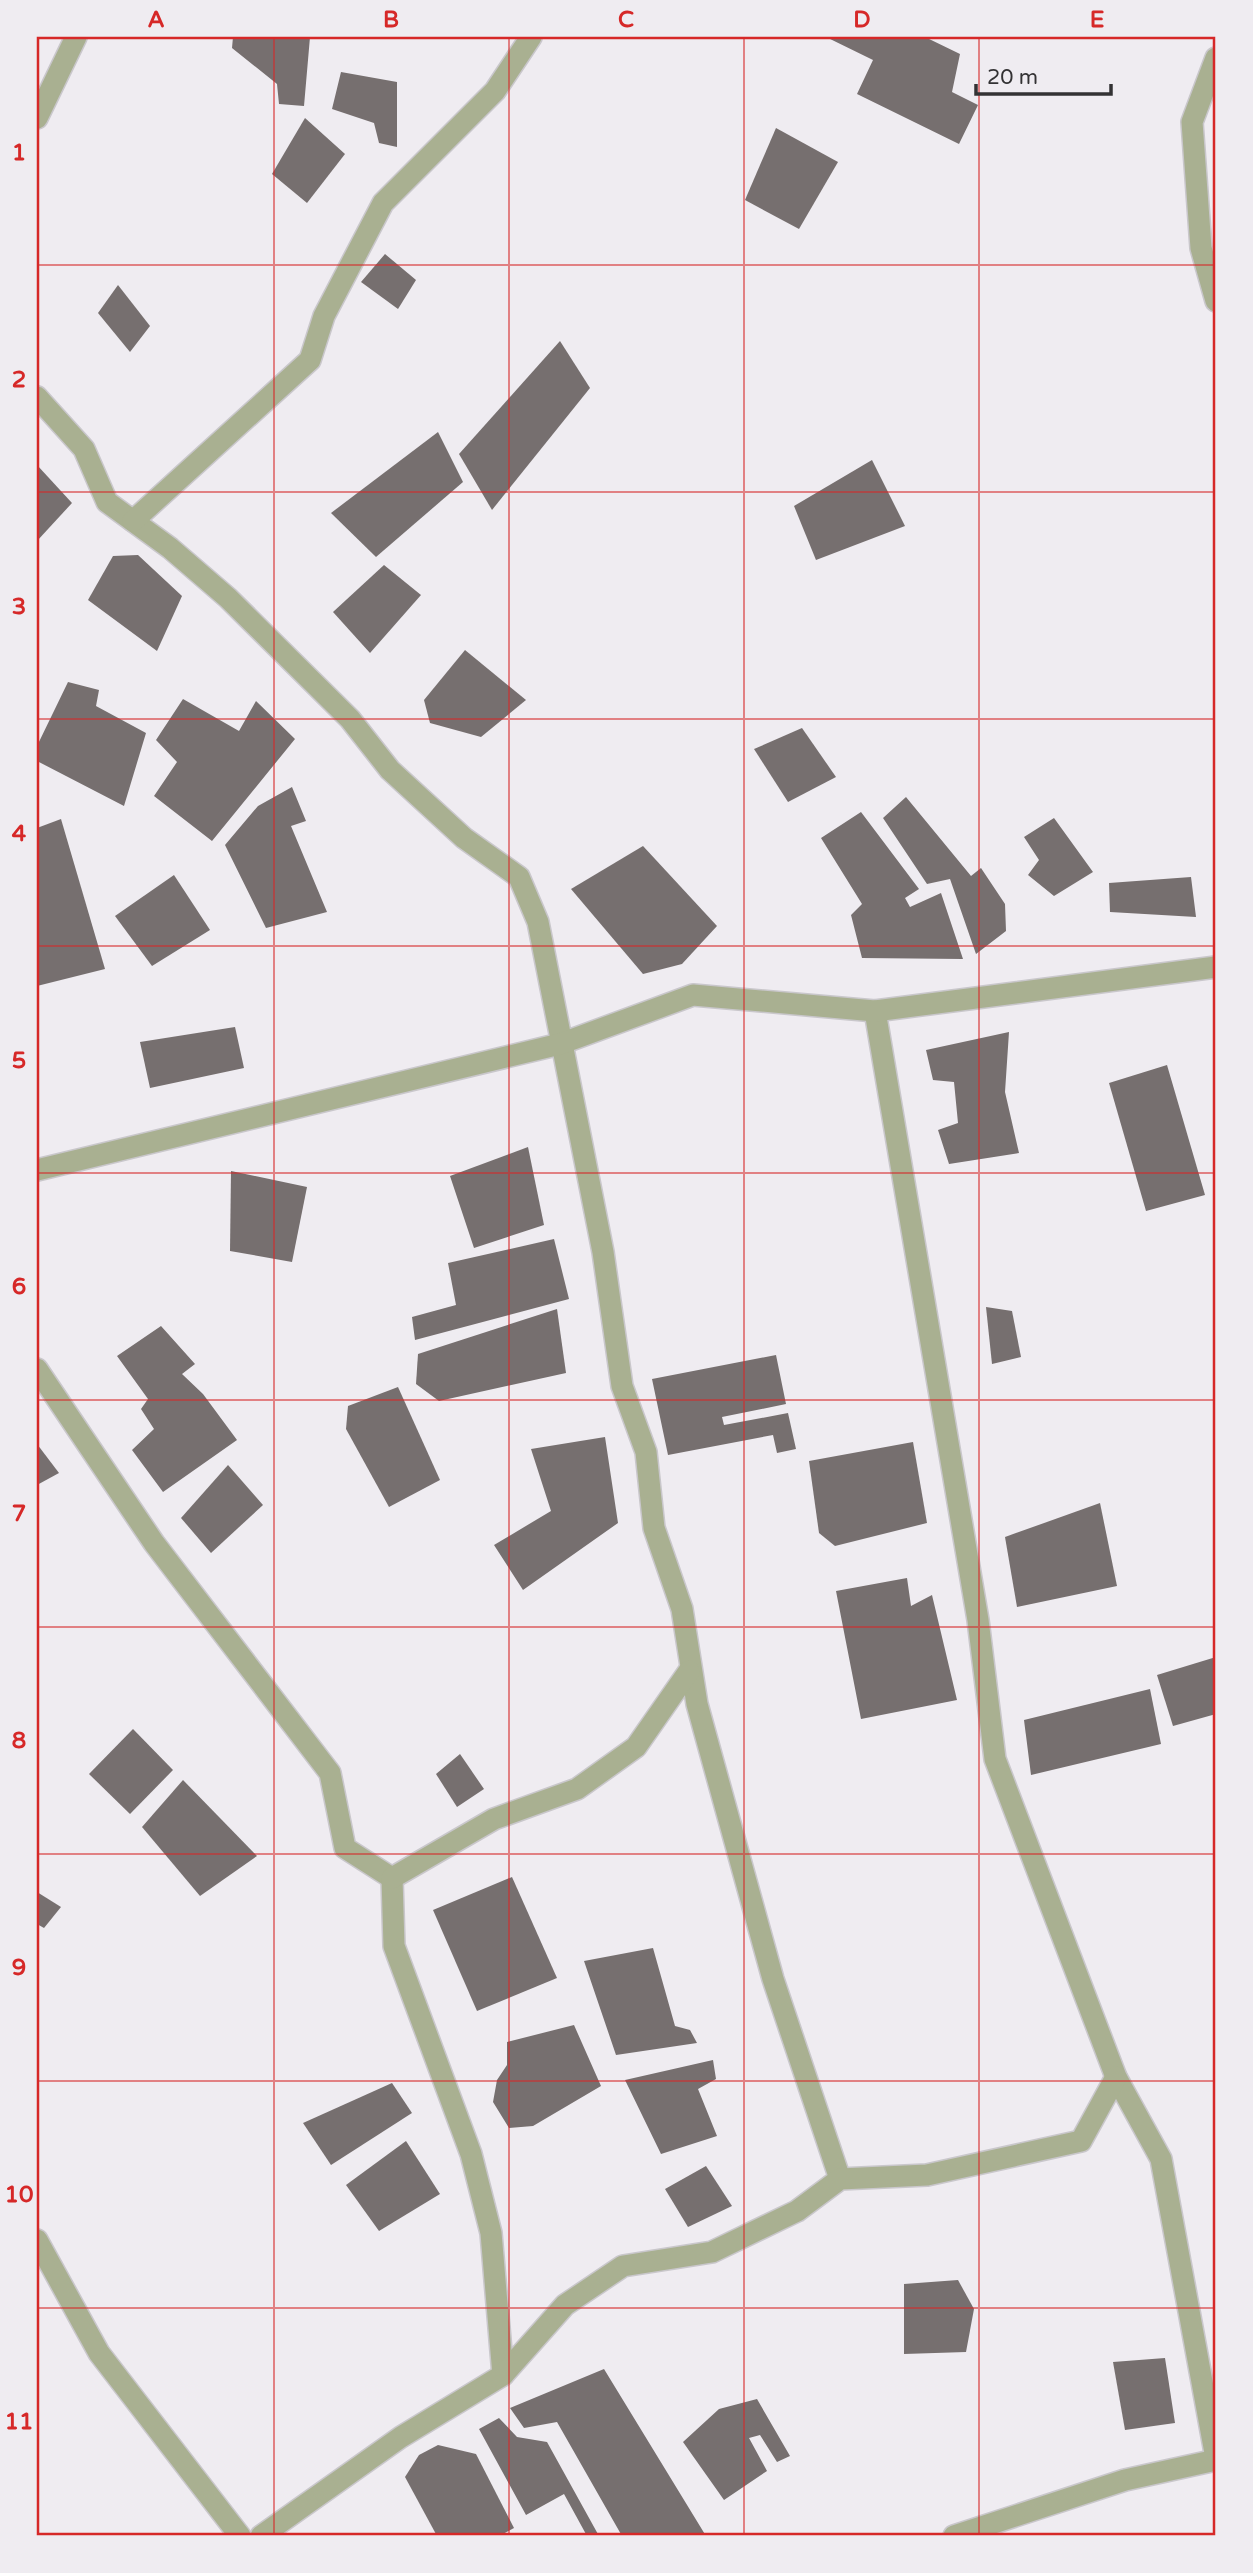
<svg xmlns="http://www.w3.org/2000/svg" width="1253" height="2573" font-family="'Varela Round',sans-serif">
  <rect width="100%" height="100%" fill="#efecf1"/>
  <!-- building -->
  <g fill="#766f6f">
    <path d="M233 37H310L304 106 279 104 277 84 232 48Z"/>
    <path d="M826 37H925L960 54 952 92 978 105 959 144 857 94 873 60Z"/>
    <path d="M341 72 397 82V147L379 143 374 123 332 109Z"/>
    <path d="M305 118 345 154 307 203 272 174Z"/>
    <path d="M776 128 838 162 799 229 745 200Z"/>
    <path d="M385 254 416 280 398 309 361 282Z"/>
    <path d="M118 285 150 326 130 352 98 313Z"/>
    <path d="M560 341 590 388 492 510 459 454Z"/>
    <path d="M438 432 463 482 376 557 331 513Z"/>
    <path d="M872 460 905 526 816 560 794 506Z"/>
    <path d="M37 465 72 503 37 541Z"/>
    <path d="M138 555 182 596 157 651 88 600 113 556Z"/>
    <path d="M384 565 421 595 370 653 333 612Z"/>
    <path d="M465 650 526 700 481 737 430 723 424 700Z"/>
    <path d="M68 682 99 690 96 706 146 733 124 806 37 761V746Z"/>
    <path d="M183 699 239 731 256 701 295 739 212 841 154 796 177 762 156 740Z"/>
    <path d="M802 728 836 777 788 802 754 749Z"/>
    <path d="M292 787 306 821 291 826 327 912 266 928 225 845 258 806Z"/>
    <path d="M906 797 971 876 981 868 1005 904 1006 931 976 954 950 879 927 884 883 818Z"/>
    <path d="M861 812 919 889 905 898 910 907 941 893 963 959 862 958 851 915 862 904 821 838Z"/>
    <path d="M1054 818 1093 872 1054 896 1028 875 1039 860 1024 837Z"/>
    <path d="M61 819 105 969 37 986V828Z"/>
    <path d="M643 846 717 926 682 964 643 974 571 889Z"/>
    <path d="M174 875 210 930 152 966 115 916Z"/>
    <path d="M1191 877 1196 917 1110 912 1109 883Z"/>
    <path d="M235 1027 244 1068 150 1088 140 1042Z"/>
    <path d="M1009 1032 1005 1092 1019 1153 949 1164 938 1130 958 1123 954 1082 933 1080 926 1050Z"/>
    <path d="M1167 1065 1205 1195 1146 1211 1109 1083Z"/>
    <path d="M528 1147 544 1225 474 1248 450 1176Z"/>
    <path d="M231 1171 307 1187 292 1262 230 1251Z"/>
    <path d="M554 1239 569 1299 415 1340 412 1317 456 1305 448 1263Z"/>
    <path d="M986 1307 1012 1311 1021 1357 992 1364Z"/>
    <path d="M557 1309 566 1373 439 1401 416 1384 418 1354Z"/>
    <path d="M161 1326 195 1364 182 1374 203 1394 237 1440 163 1492 132 1450 154 1429 141 1409 148 1399 117 1356Z"/>
    <path d="M776 1355 786 1404 722 1417 724 1425 788 1413 796 1449 777 1453 773 1435 668 1455 652 1379Z"/>
    <path d="M398 1387 440 1480 389 1507 346 1429 348 1406Z"/>
    <path d="M605 1437 618 1523 523 1590 494 1545 551 1511 531 1449Z"/>
    <path d="M913 1442 927 1523 835 1546 819 1533 809 1461Z"/>
    <path d="M37 1444 59 1473 37 1485Z"/>
    <path d="M228 1465 263 1505 211 1553 181 1518Z"/>
    <path d="M1100 1503 1117 1586 1017 1607 1005 1537Z"/>
    <path d="M907 1578 911 1606 932 1595 957 1700 861 1719 836 1591Z"/>
    <path d="M1216 1657V1714L1173 1726 1157 1675Z"/>
    <path d="M1150 1689 1161 1744 1031 1775 1024 1720Z"/>
    <path d="M133 1729 173 1770 130 1814 89 1774Z"/>
    <path d="M460 1754 484 1789 457 1807 436 1774Z"/>
    <path d="M183 1780 257 1856 200 1896 142 1827Z"/>
    <path d="M512 1877 557 1978 477 2011 433 1910Z"/>
    <path d="M37 1892 61 1907 44 1928 37 1924Z"/>
    <path d="M653 1948 675 2026 690 2030 697 2043 616 2055 584 1961Z"/>
    <path d="M574 2025 601 2086 533 2126 509 2128 493 2102 497 2080 507 2065V2042Z"/>
    <path d="M713 2060 716 2079 698 2089 717 2136 661 2154 625 2080Z"/>
    <path d="M392 2083 412 2113 331 2165 303 2123Z"/>
    <path d="M406 2141 440 2194 379 2231 346 2185Z"/>
    <path d="M706 2166 732 2206 688 2227 665 2189Z"/>
    <path d="M958 2280 974 2309 966 2352 904 2354V2284Z"/>
    <path d="M1165 2358 1175 2423 1125 2430 1113 2362Z"/>
    <path d="M604 2369 706 2536H622L557 2422 524 2428 510 2408Z"/>
    <path d="M757 2399 790 2456 777 2462 760 2435 749 2438 767 2471 724 2500 683 2442 719 2409Z"/>
    <path d="M499 2418 517 2437 547 2442 599 2536H587L564 2494 526 2515 479 2429Z"/>
    <path d="M438 2445 476 2454 514 2528 499 2536H437L405 2477 419 2455Z"/>
  </g>
  <g fill="none" stroke-linecap="round" stroke-linejoin="round">
    <defs>
      <g id="minor">
        <path d="M1216 58 1192 122 1201 248 1216 301"/>
        <path d="M37 118 76 37"/>
        <path d="M37 397 84 449 107 502 170 548 228 598 350 719 390 770 464 838 519 877 538 922 603 1252 622 1386 646 1452 654 1528 682 1609 697 1704 773 1979 840 2179"/>
        <path d="M133 521 310 360 324 316 383 203 495 91 531 37"/>
        <path d="M875 1011 978 1620 995 1759 1116 2077 1161 2159 1216 2458"/>
        <path d="M37 1170 560 1044 693 995 875 1011 1216 967"/>
        <path d="M37 1369 154 1543 330 1773 345 1848 392 1878"/>
        <path d="M392 1878 394 1946 471 2154 491 2233 503 2375"/>
        <path d="M392 1878 494 1819 577 1789 636 1747 689 1671"/>
        <path d="M37 2240 99 2353 240 2536"/>
        <path d="M261 2536 401 2437 503 2375 565 2305 623 2266 712 2252 797 2211 840 2179 927 2175 1081 2141 1116 2077"/>
        <path d="M954 2536 1125 2480 1216 2460"/>
      </g>
    </defs>
    <!-- minor casing -->
    <use href="#minor" stroke="#c9c7cb" stroke-width="24"/>
    <!-- minor -->
    <use href="#minor" stroke="#a9b091" stroke-width="21"/>
  </g>
  <!-- grid -->
  <path fill="none" stroke="#d62828" stroke-width="2" stroke-opacity="0.55" d="M274 37V2536M509 37V2536M744 37V2536M979 37V2536M37 265H1216M37 492H1216M37 719H1216M37 946H1216M37 1173H1216M37 1400H1216M37 1627H1216M37 1854H1216M37 2081H1216M37 2308H1216"/>
  <!-- border -->
  <rect width="1253" height="2573" fill="none" stroke="#efecf1" stroke-width="77"/>
  <!-- scale -->
  <path d="M976 84v10h135v-10" fill="none" stroke="#333234" stroke-width="3.5"/>
  <text x="987" y="84" font-size="21" fill="#333234" stroke="#efecf1" stroke-width="5" paint-order="stroke">20 m</text>
  <rect x="38" y="38" width="1176" height="2496" fill="none" stroke="#d62828" stroke-width="2.5"/>
  <g font-size="23" text-anchor="middle" font-weight="bold" fill="#d62828">
    <text x="156" y="27">A</text>
    <text x="391" y="27">B</text>
    <text x="626" y="27">C</text>
    <text x="862" y="27">D</text>
    <text x="1097" y="27">E</text>
    <text x="19" y="160">1</text>
    <text x="19" y="387">2</text>
    <text x="19" y="614">3</text>
    <text x="19" y="841">4</text>
    <text x="19" y="1068">5</text>
    <text x="19" y="1294">6</text>
    <text x="19" y="1521">7</text>
    <text x="19" y="1748">8</text>
    <text x="19" y="1975">9</text>
    <text x="19" y="2202">10</text>
    <text x="19" y="2429">11</text>
  </g>
</svg>
